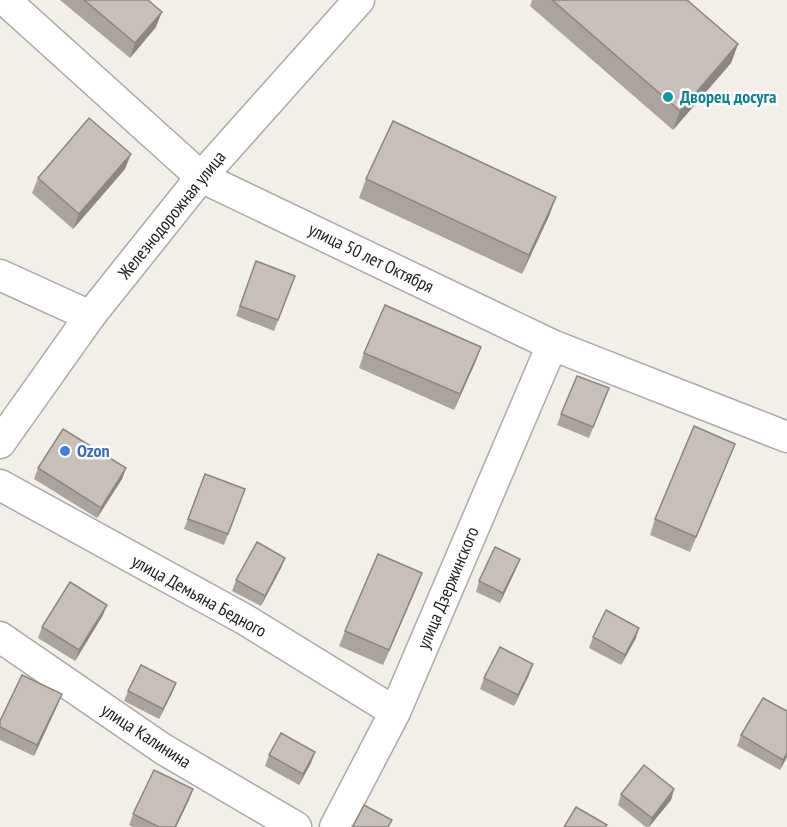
<svg xmlns="http://www.w3.org/2000/svg" width="787" height="827" font-family="'PT Sans Narrow',sans-serif">
  <rect width="100%" height="100%" fill="#f2efe9"/>
  <g fill="none" stroke-linecap="round" stroke-linejoin="round">
    <defs>
      <g id="minor">
        <path d="M5 0 201 177 552 345 787 437"/>
        <path d="M0 275 90 316"/>
        <path d="M0 443 90 316 201 177 359 0"/>
        <path d="M0 485 244 619 395 712"/>
        <path d="M0 637 163 749 296 827"/>
        <path d="M335 827 395 712 552 345"/>
      </g>
    </defs>
    <!-- minor casing -->
    <use href="#minor" stroke="#a9a9a9" stroke-width="33"/>
    <!-- minor -->
    <use href="#minor" stroke="#fff" stroke-width="30"/>
  </g>
  <!-- wall -->
  <g fill="#aba49e">
    <path d="M60 0H148L156 27 130 58Z"/>
    <path d="M532 0H687L738 44 731 63 673 130 530 6Z"/>
    <path d="M125 169 73 229 32 193 38 178Z"/>
    <path d="M366 179 556 197 549 216 522 274 359 198Z"/>
    <path d="M256 261 295 276 274 331 236 316Z"/>
    <path d="M481 347 475 363 454 410 359 368 364 353Z"/>
    <path d="M609 388 589 438 557 425 561 414Z"/>
    <path d="M729 459 690 552 650 535 655 519Z"/>
    <path d="M38 468H126L122 479 97 518 34 479Z"/>
    <path d="M205 474 245 489 224 545 184 529Z"/>
    <path d="M285 558 281 568 261 606 232 591 236 580Z"/>
    <path d="M516 569 500 603 476 592 479 581Z"/>
    <path d="M422 573 416 589 383 665 339 646 345 631Z"/>
    <path d="M103 615 75 661 38 638 42 627Z"/>
    <path d="M593 637 636 638 621 665 589 648Z"/>
    <path d="M529 675 514 706 480 689 484 678Z"/>
    <path d="M176 683 172 693 159 719 124 701 128 691Z"/>
    <path d="M58 704 34 756 0 740V721Z"/>
    <path d="M787 711V757L780 770 737 746 741 735Z"/>
    <path d="M269 755 311 763 299 785 265 766Z"/>
    <path d="M674 789 671 800 649 827H646L618 805 621 794Z"/>
    <path d="M189 800 176 827H133L129 825 133 814Z"/>
  </g>
  <!-- shaded-wall -->
  <g fill="#8b8681">
    <path d="M162 12 156 27 130 58 135 43Z"/>
    <path d="M738 44 731 63 673 130 680 111Z"/>
    <path d="M131 154 125 169 73 229 79 214Z"/>
    <path d="M556 197 549 216 522 274 529 255Z"/>
    <path d="M481 347 475 363 454 410 460 394Z"/>
    <path d="M735 444 729 459 690 552 696 537Z"/>
    <path d="M126 468 122 479 97 518 101 508Z"/>
    <path d="M285 558 281 568 261 606 265 596Z"/>
    <path d="M520 559 516 569 500 603 503 593Z"/>
    <path d="M422 573 416 589 383 665 389 650Z"/>
    <path d="M107 605 103 615 75 661 79 650Z"/>
    <path d="M639 628 636 638 621 665 625 655Z"/>
    <path d="M533 664 529 675 514 706 518 695Z"/>
    <path d="M176 683 172 693 159 719 163 709Z"/>
    <path d="M62 694 58 704 34 756 37 745Z"/>
    <path d="M315 752 311 763 299 785 303 774Z"/>
    <path d="M787 753V757L780 770 783 760Z"/>
    <path d="M193 789 189 800 176 827H175Z"/>
    <path d="M674 789 671 800 649 827 652 818Z"/>
  </g>
  <!-- building -->
  <g fill="#c7bfb8" stroke="#8b8681" stroke-width="1.5">
    <path d="M84 0H148L162 12 135 43Z"/>
    <path d="M552 0H687L738 44 680 111Z"/>
    <path d="M89 118 131 154 79 214 38 178Z"/>
    <path d="M393 121 556 197 529 255 366 179Z"/>
    <path d="M256 261 295 276 278 320 240 306Z"/>
    <path d="M385 305 481 347 460 394 364 353Z"/>
    <path d="M577 376 609 388 593 427 561 414Z"/>
    <path d="M694 426 735 444 696 537 655 519Z"/>
    <path d="M63 429 126 468 101 508 38 468Z"/>
    <path d="M205 474 245 489 228 534 188 519Z"/>
    <path d="M257 542 285 558 265 596 236 580Z"/>
    <path d="M495 547 520 559 503 593 479 581Z"/>
    <path d="M378 554 422 573 389 650 345 631Z"/>
    <path d="M70 582 107 605 79 650 42 627Z"/>
    <path d="M606 610 639 628 625 655 593 637Z"/>
    <path d="M500 647 533 664 518 695 484 678Z"/>
    <path d="M141 665 176 683 163 709 128 691Z"/>
    <path d="M22 675 62 694 37 745 0 727V721Z"/>
    <path d="M763 698 787 711V753L783 760 741 735Z"/>
    <path d="M281 733 315 752 303 774 269 755Z"/>
    <path d="M644 765 674 789 652 818 621 794Z"/>
    <path d="M154 770 193 789 175 827H159L133 814Z"/>
    <path d="M364 805 392 820 388 827H352L354 824Z"/>
    <path d="M576 807 607 825 605 827H564Z"/>
  </g>
  <!-- markers -->
  <circle fill="#0f9aa8" stroke="#fff" stroke-width="2" cx="668" cy="97" r="6"/>
  <circle fill="#3f7fe0" stroke="#fff" stroke-width="2" cx="65" cy="451" r="6"/>
  <g text-anchor="middle" stroke-width="5" stroke-linejoin="round" paint-order="stroke">
    <!-- culture labels -->
    <g font-size="18" font-weight="bold" fill="#0d838f" stroke="#fff" text-anchor="start">
      <text x="680" y="103">Дворец досуга</text>
    </g>
    <!-- street labels -->
    <g font-size="18" fill="#222" stroke="#fff">
      <text transform="translate(172 215) rotate(-51)" y="6">Железнодорожная улица</text>
      <text transform="translate(371 258) rotate(26)" y="6">улица 50 лет Октября</text>
      <text transform="translate(448 588) rotate(-67)" y="6">улица Дзержинского</text>
      <text transform="translate(199 596) rotate(29)" y="6">улица Демьяна Бедного</text>
      <text transform="translate(146 736) rotate(33)" y="6">улица Калинина</text>
    </g>
    <!-- shop labels -->
    <g font-size="18" font-weight="bold" fill="#366cbe" stroke="#fff" text-anchor="start">
      <text x="77" y="457">Ozon</text>
    </g>
  </g>
</svg>
